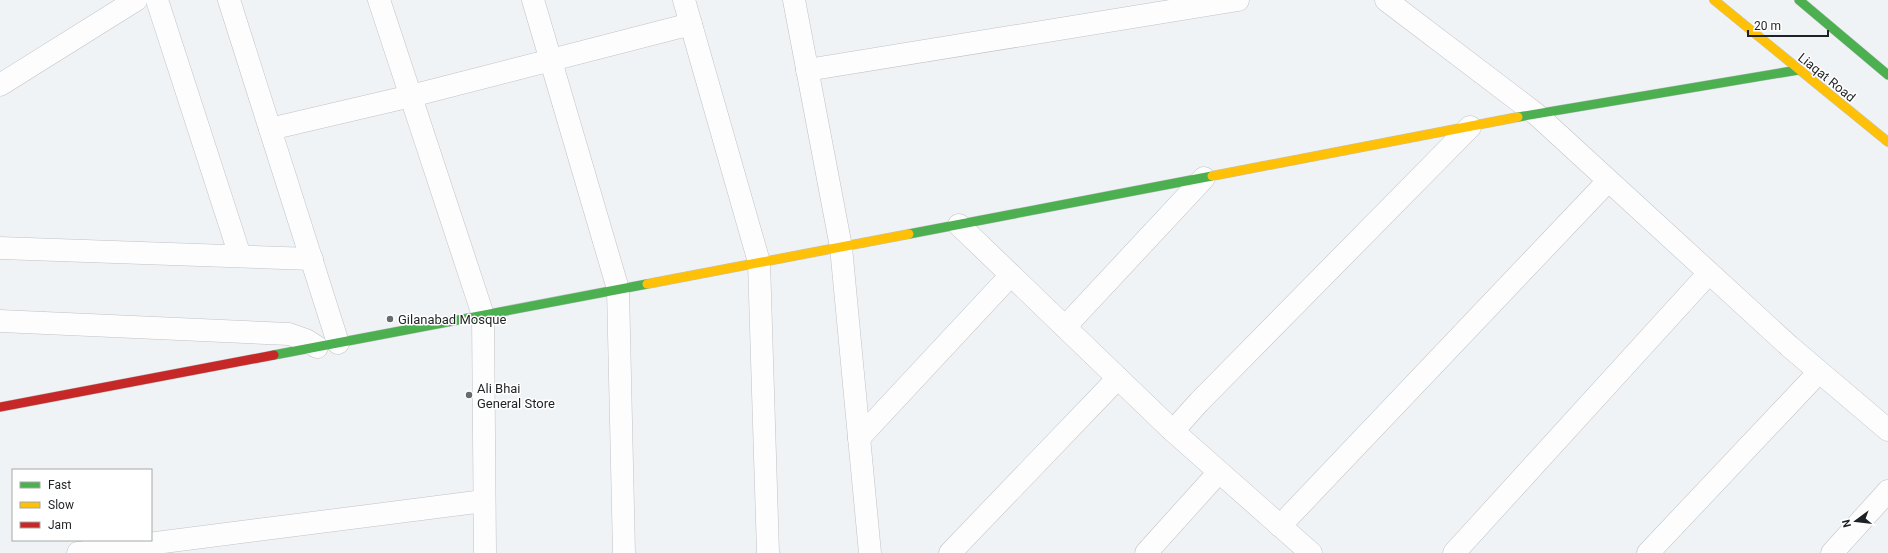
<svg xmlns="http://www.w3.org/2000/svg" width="1888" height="553" font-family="Roboto,sans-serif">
  <rect width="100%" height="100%" fill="#f0f3f6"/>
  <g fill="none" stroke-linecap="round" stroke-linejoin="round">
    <defs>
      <g id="street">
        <path d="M157 0 240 256"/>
        <path d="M229 0 338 343"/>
        <path d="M379 0 483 315 485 553"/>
        <path d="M533 0 618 289 624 553"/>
        <path d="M684 0 759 262 768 553"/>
        <path d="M794 0 841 247 870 553"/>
        <path d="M1386 0 1536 114 1789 346 1888 430"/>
        <path d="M807 70 1238 0"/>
        <path d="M0 85 136 0"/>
        <path d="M270 129 411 96 691 24"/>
        <path d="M959 225 1173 431 1311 553"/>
        <path d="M0 248 312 259"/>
        <path d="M0 321 289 334 306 340 317 347"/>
        <path d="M1065 327 1204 178"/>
        <path d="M1173 431 1199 402 1470 127"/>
        <path d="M859 438 1011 275"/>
        <path d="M1280 526 1608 181"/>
        <path d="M78 553 484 501"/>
        <path d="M950 553 1118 378"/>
        <path d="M1146 553 1219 472"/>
        <path d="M1454 553 1709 273"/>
        <path d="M1648 553 1819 372"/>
        <path d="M1832 553 1888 491"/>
      </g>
      <g id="fast">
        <path d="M1799 0 1888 75"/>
        <path d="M1518 117 1798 70"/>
        <path d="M909 234 1212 176"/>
        <path d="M274 355 647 284"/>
      </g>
      <g id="slow">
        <path d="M1714 0 1888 142"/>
        <path d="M1212 176 1518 117"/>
        <path d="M647 284 909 234"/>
      </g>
      <path id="jam" d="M0 407 274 355"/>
    </defs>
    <!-- street casing -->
    <use href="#street" stroke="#c0c2c4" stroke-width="23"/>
    <!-- fast casing -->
    <use href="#fast" stroke="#c0c2c4" stroke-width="10"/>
    <!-- slow casing -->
    <use href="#slow" stroke="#c0c2c4" stroke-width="10"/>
    <!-- jam casing -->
    <use href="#jam" stroke="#c0c2c4" stroke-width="10"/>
    <!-- street -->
    <use href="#street" stroke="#fdfdfe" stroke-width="22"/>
    <!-- fast -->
    <use href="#fast" stroke="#4caf50" stroke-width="9"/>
    <!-- slow -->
    <use href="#slow" stroke="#ffc107" stroke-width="9"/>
    <!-- jam -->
    <use href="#jam" stroke="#c62828" stroke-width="9"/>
  </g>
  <!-- markers -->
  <g fill="#686b6e" stroke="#fff" stroke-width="1.5">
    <circle cx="390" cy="319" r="4"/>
    <circle cx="469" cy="395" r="4"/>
  </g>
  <g text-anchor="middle" stroke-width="3" stroke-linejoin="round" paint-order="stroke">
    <!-- street labels -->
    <g font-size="13" fill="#1f2224" stroke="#fff">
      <text transform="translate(1827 77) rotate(39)" y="5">Liaqat Road</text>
    </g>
    <!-- poi labels -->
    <g font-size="13" fill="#1f2224" stroke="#fff" text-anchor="start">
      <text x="398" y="324">Gilanabad Mosque</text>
      <text x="477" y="393">Ali Bhai<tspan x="477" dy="15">General Store</tspan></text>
    </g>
  </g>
  <!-- legend -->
  <rect x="12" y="469" width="140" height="72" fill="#ffffff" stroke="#a5a7a7"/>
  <rect x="20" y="482" width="20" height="6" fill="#4caf50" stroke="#a5a7a7"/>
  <text x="48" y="489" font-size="12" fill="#1f2224">Fast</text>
  <rect x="20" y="502" width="20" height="6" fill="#ffc107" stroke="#a5a7a7"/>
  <text x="48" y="509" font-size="12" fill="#1f2224">Slow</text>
  <rect x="20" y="522" width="20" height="6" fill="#c62828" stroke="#a5a7a7"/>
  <text x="48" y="529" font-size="12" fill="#1f2224">Jam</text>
  <!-- north arrow -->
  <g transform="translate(1856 521) rotate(255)" stroke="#ffffff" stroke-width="3" paint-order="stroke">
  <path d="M0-3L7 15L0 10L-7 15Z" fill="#1f2224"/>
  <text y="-6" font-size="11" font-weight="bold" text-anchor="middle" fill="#1f2224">N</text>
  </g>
  <!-- scale -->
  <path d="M1748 30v6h80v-6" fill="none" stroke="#1f2224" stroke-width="2"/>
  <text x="1754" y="30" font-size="12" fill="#1f2224" stroke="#ffffff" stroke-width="3" paint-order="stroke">20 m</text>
</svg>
